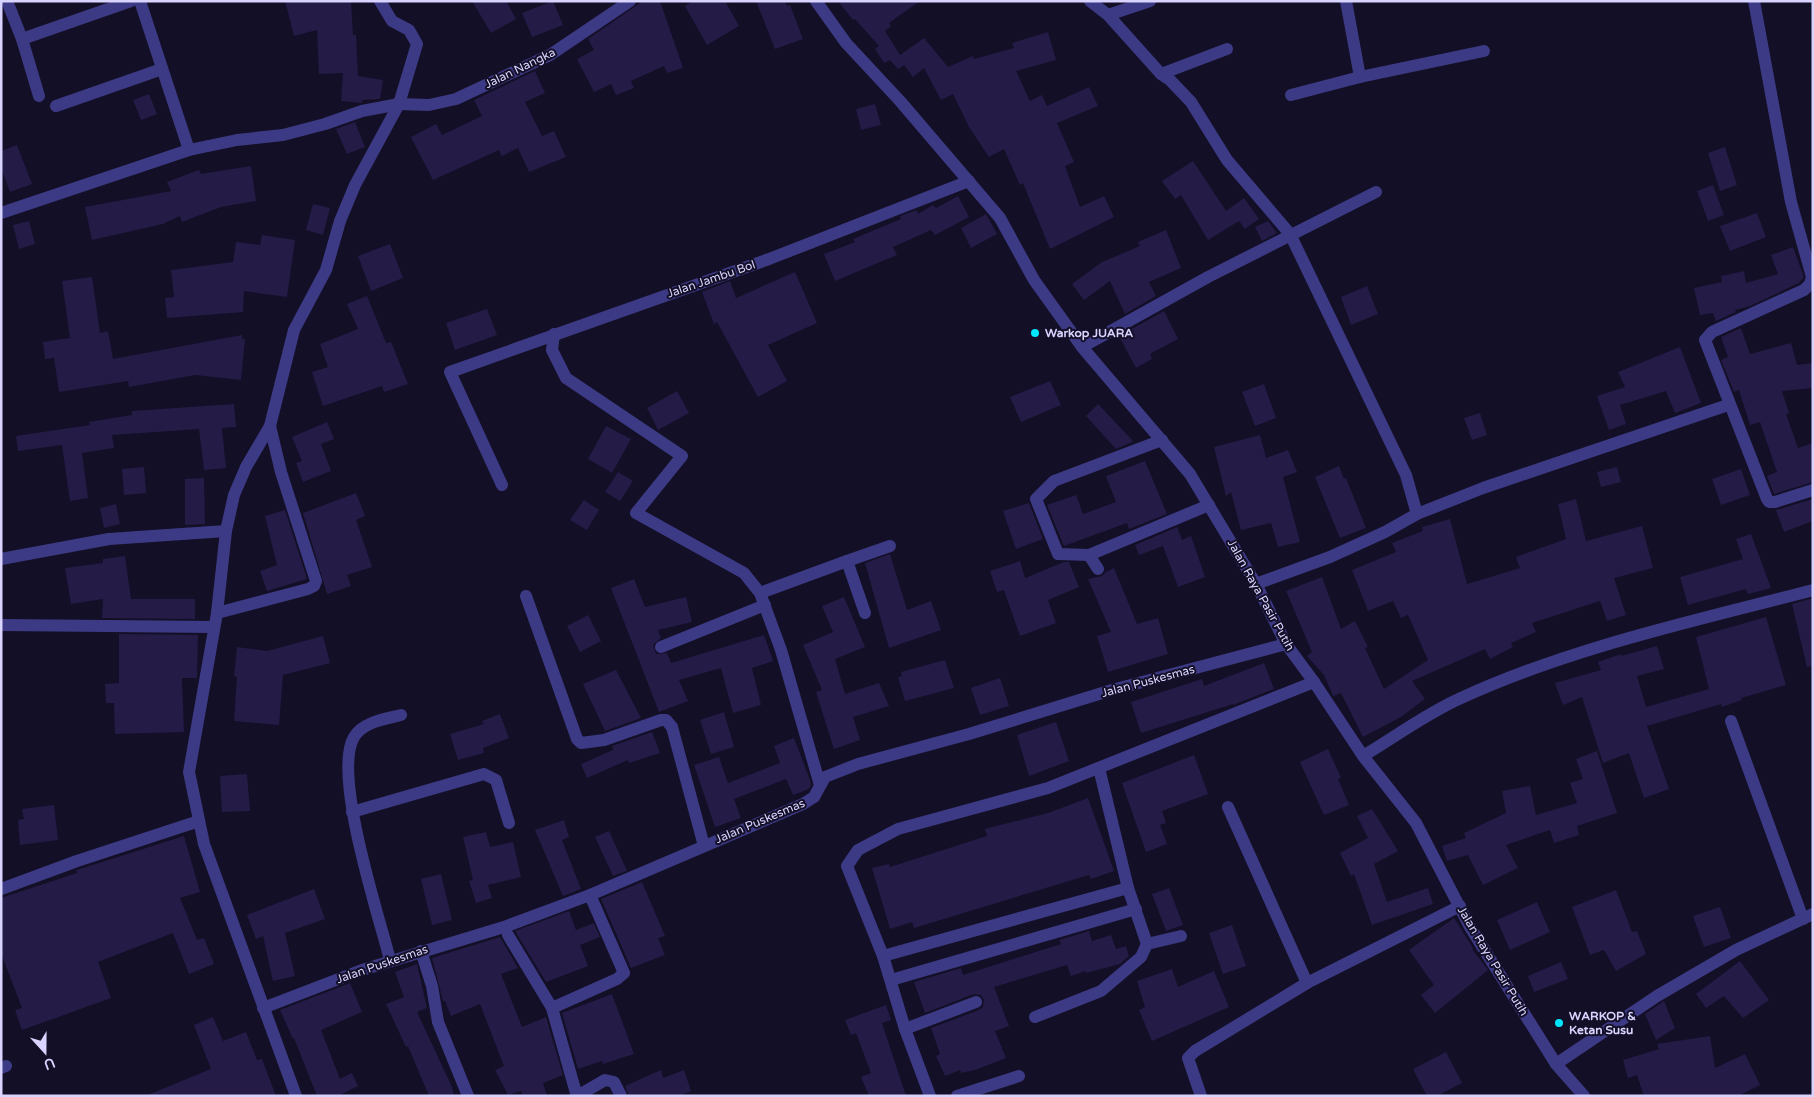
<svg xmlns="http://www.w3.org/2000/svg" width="1814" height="1097" font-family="'Varela Round',sans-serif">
  <rect width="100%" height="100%" fill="#130f26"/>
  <!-- building -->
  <g fill="#241b47">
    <path d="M285 1H351L353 35H356L358 76 383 80 380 99 362 100V103L341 101 343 73 319 74 317 30 294 36Z"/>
    <path d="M472 1H506L516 19 491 33Z"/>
    <path d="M553 1 563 25 532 37 522 13Z"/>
    <path d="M643 1H660L683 68 667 73 664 66 631 81 634 88 616 95 611 84 594 92 577 59 594 50 588 39Z"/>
    <path d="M693 1H725L739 26 707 45 685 6Z"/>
    <path d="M756 1H785L787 6 790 5 803 39 775 49Z"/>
    <path d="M838 1H920L889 23 891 26 885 31 900 55 924 38 948 67 973 56 974 59 1014 48 1012 43 1048 32 1056 60 1016 71 1030 101 1042 95 1047 106 1089 87 1098 106 1057 123 1074 162 1065 166 1080 207 1104 196 1114 217 1050 249 1023 183 1020 185 1004 149 989 157 969 127 953 94 941 100 924 68 913 77 904 65 898 69 890 60 884 63 875 49 879 46 855 19 853 20Z"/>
    <path d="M535 71 545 93 525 102 542 136 554 131 566 157 529 172 518 148 502 156 499 150 433 180 411 137 436 124 442 135 482 116 474 100Z"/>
    <path d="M149 94 157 114 141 120 133 100Z"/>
    <path d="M875 104 881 125 861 130 856 109Z"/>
    <path d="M355 122 365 147 347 154 336 129Z"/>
    <path d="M17 145 32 184 10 192 1 168V151Z"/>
    <path d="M1725 147 1737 185 1720 191 1708 153Z"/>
    <path d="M1193 161 1226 211 1244 198 1259 219 1245 229 1239 221 1208 240 1181 195 1175 199 1162 181Z"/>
    <path d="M251 166 256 201 221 207 182 222 180 216 163 224 92 240 85 207 171 191 167 182 199 170 201 174Z"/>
    <path d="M1713 185 1724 215 1708 221 1697 191Z"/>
    <path d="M958 196 969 217 935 235 931 230 893 247 897 255 835 281 824 254 855 242 853 239 901 219 900 216 917 210 918 214 933 205 936 208Z"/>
    <path d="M313 204 330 208 323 235 306 230Z"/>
    <path d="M1757 213 1766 237 1730 251 1720 226Z"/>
    <path d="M986 214 997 234 971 248 961 228Z"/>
    <path d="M29 221 35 244 19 249 13 225Z"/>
    <path d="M1268 221 1277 233 1262 241 1255 227Z"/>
    <path d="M1166 230 1181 268 1149 282 1156 296 1125 314 1110 281 1084 300 1072 284 1102 262 1140 246 1138 242Z"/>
    <path d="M262 235 295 240 287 297 244 291 243 312 167 318 165 298 174 297 171 270 233 262 236 242 260 245Z"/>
    <path d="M390 244 403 278 371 291 358 256Z"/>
    <path d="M1793 247 1804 277 1799 283 1750 306 1735 310 1736 312 1716 321 1713 313 1700 315 1694 288 1722 282 1721 276 1744 271 1746 283 1778 274 1771 255Z"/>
    <path d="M795 272 817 323 768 345 787 381 758 397 717 322 714 324 702 292 730 281 736 298Z"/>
    <path d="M92 277 100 333 108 331 113 359 242 335V339H245L241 380 195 375 129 387 128 381 59 392 54 358 45 359 43 342 70 338 62 281Z"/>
    <path d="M1367 286 1378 314 1351 325 1341 297Z"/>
    <path d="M367 296 386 343 391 342 408 384 384 392 382 386 323 406 312 372 328 367 320 344 358 329 347 304Z"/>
    <path d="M487 309 497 335 455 350 446 323Z"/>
    <path d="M1164 311 1178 339 1150 354 1152 359 1136 368 1119 336Z"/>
    <path d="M1741 328 1750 354 1791 343 1797 365 1813 363V388L1782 391 1789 413 1786 414 1798 448 1813 443V482L1774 494 1767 476 1777 472 1760 422 1750 425 1739 390 1734 392 1721 360 1728 357 1721 337Z"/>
    <path d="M1680 347 1701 403 1675 413 1666 391 1620 405 1626 424 1609 430 1597 396 1625 387 1618 372Z"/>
    <path d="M1050 381 1061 405 1021 422 1010 397Z"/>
    <path d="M1264 384 1276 418 1255 426 1242 392Z"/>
    <path d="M677 391 689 413 658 430 647 408Z"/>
    <path d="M234 404 236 427 222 428 226 468 204 470 199 429 112 435 114 448 82 453 88 498 70 501 62 445 18 451 16 436 90 425 89 422 132 415V411Z"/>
    <path d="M1098 404 1133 441 1130 443 1116 449 1086 416Z"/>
    <path d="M1480 413 1487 435 1472 440 1464 418Z"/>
    <path d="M327 422 334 439 321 444 331 471 303 482 296 463 302 461 292 437Z"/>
    <path d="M606 426 631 439 612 473 588 459Z"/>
    <path d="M1260 435 1266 458 1288 450 1297 472 1283 477 1300 542 1278 547 1271 523 1241 530 1231 492 1226 496 1214 447Z"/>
    <path d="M1145 461 1167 514 1129 529 1127 523 1064 546 1047 505 1076 495 1083 514 1116 502 1106 476Z"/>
    <path d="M1339 466 1344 479 1346 478 1366 528 1340 538 1315 477Z"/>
    <path d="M144 467 146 493 124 495 122 469Z"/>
    <path d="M1617 467 1621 482 1601 487 1597 472Z"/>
    <path d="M1741 469 1750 495 1721 505 1712 479Z"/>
    <path d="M618 472 633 481 620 501 605 492Z"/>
    <path d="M204 478 205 524 185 525V479Z"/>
    <path d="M356 493 365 516 356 520 372 567 347 575 351 586 327 594 303 513Z"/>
    <path d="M1576 499 1586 541 1642 526 1653 568 1614 578 1626 615 1607 621 1600 601 1532 623 1536 632 1511 643 1513 647 1490 659 1485 649 1412 681 1425 699 1401 717 1363 737 1341 693 1333 696 1324 675 1307 656 1312 652 1286 591 1322 577 1341 629 1355 621 1368 647 1365 648 1384 689 1428 660 1408 615 1401 618 1393 601 1368 611 1352 570 1396 552 1392 543 1423 531 1422 527 1450 519 1467 584 1520 568 1516 557 1566 539 1558 504Z"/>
    <path d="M1813 499V521L1784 532 1776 510Z"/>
    <path d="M584 500 599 510 587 530 570 520Z"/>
    <path d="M1029 503 1043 539 1016 549 1003 511Z"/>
    <path d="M116 504 120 524 104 528 100 508Z"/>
    <path d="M285 510 307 579 267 591 260 571 277 565 265 516Z"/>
    <path d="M1177 527 1182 540 1191 536 1205 577 1178 587 1163 546 1139 555 1135 545Z"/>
    <path d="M1751 534 1771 588 1748 594 1746 589 1688 605 1680 577 1743 559 1736 539Z"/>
    <path d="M890 554 907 610 931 601 941 630 889 648 865 563Z"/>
    <path d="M125 556 131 599H195V619L102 618 103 599 71 604 65 568 103 563V559Z"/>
    <path d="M1020 561 1025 578 1064 562H1069L1079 587 1048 600 1056 623 1020 636 1004 590 997 592 990 571Z"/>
    <path d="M1114 568 1137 624 1158 618 1168 654 1108 672 1097 636 1111 632 1088 579 1102 576 1106 572Z"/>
    <path d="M634 579 645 607 686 597 692 622 658 630 661 638 653 645 656 654 667 653 671 663 764 635 773 661 752 668 761 705 733 713 721 668 679 680 688 701 659 712 611 588Z"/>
    <path d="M844 597 865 647 835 659 845 694 879 683 889 706 853 717 860 740 834 749 816 692 822 690 803 645 833 632 822 606Z"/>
    <path d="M1813 598V666L1807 667 1792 604Z"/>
    <path d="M588 615 601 641 580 652 567 626Z"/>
    <path d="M1766 617 1786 685 1741 698 1742 700 1722 707 1721 704 1647 726 1669 789 1644 798 1629 753 1603 763 1582 697 1563 705 1555 683 1601 670 1598 662 1621 654V656L1657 646 1664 669 1637 676 1646 707 1709 689 1696 637Z"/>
    <path d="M119 634 198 635 197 678H182L184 732 115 734 114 703H106L105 684 119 683Z"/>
    <path d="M323 636 330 663 283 675 279 725 234 721 237 677 234 676 237 647 267 651Z"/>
    <path d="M945 660 954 688 905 701 898 677 902 676 901 672Z"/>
    <path d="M1264 663 1274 689 1233 705V704L1141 733 1131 702 1202 679 1204 686Z"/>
    <path d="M616 670 641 718 605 731 583 684Z"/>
    <path d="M1000 678 1009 706 980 715 971 688Z"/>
    <path d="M724 712 734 747 711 754 700 720Z"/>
    <path d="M500 714 509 738 483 748 484 753 458 760 450 734 484 724 482 721Z"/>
    <path d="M1056 722 1069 761 1029 776 1017 735Z"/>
    <path d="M652 732 660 753 629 763 628 760 587 778 581 764 613 750 612 746Z"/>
    <path d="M794 738 810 780 811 785 809 789 793 795 786 779 734 799 741 818 715 827 694 765 719 757 728 783 780 763 774 746Z"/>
    <path d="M1328 749 1341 778 1338 779 1349 805 1324 815 1300 762Z"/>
    <path d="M1597 751 1617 813 1577 826 1579 835 1554 843 1550 830 1506 845 1518 868 1483 885 1468 855 1447 861 1442 846 1466 838 1464 833 1506 813 1502 791 1530 786 1536 815 1577 803 1570 783 1583 779 1576 759Z"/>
    <path d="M1194 755 1208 794 1162 811 1166 823 1160 825 1167 844 1146 852 1122 783Z"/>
    <path d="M247 774 250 811 222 812 220 776Z"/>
    <path d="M1088 798 1114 871 1091 879 1089 875 914 928 912 922 890 929 872 868 889 864 890 867 987 836 985 829 1048 813Z"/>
    <path d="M54 805 58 840 20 845 18 820 24 819 22 809Z"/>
    <path d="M1372 809 1398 851 1374 864 1387 902 1428 888 1433 904 1372 925 1354 874 1351 876 1340 853 1368 838 1357 816Z"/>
    <path d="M564 820 569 837 562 840 581 889 563 896 535 830Z"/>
    <path d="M609 831 627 871 613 876 595 837Z"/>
    <path d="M486 832 490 847 513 842 521 877 488 885 492 898 476 903 469 881 473 880 463 837Z"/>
    <path d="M184 836 200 892 180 898 197 940 204 938 214 964 189 974 173 933 98 962 111 998 22 1030 15 1010 22 1008 1 953V898L77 873 76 870 80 869Z"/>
    <path d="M441 874 452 920 432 925 421 879Z"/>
    <path d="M642 882 665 936 658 938 665 955 631 968 601 899Z"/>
    <path d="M1169 888 1183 925 1166 931 1152 894Z"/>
    <path d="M314 889 325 919 285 933 295 976 273 981 263 936 256 939 247 915Z"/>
    <path d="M1616 890 1632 932 1637 931 1646 954 1616 971 1604 950 1590 955 1572 907Z"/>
    <path d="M1537 902 1550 932 1510 950 1497 920Z"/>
    <path d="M1720 907 1731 938 1704 947 1693 916Z"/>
    <path d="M569 911 576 930 594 923 600 937 580 945 588 966 546 982 515 931Z"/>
    <path d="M1454 918 1473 948 1472 949 1488 970 1435 1013 1421 995 1434 985 1409 950Z"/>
    <path d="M1232 925 1246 966 1223 974 1209 933Z"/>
    <path d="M1089 931 1092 941 1111 935 1116 949 1126 946 1129 956 1120 964 1086 973V971L1071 976 1067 965 994 987 1009 1026 995 1031 1006 1058 975 1070 961 1073 960 1070 945 1076 936 1056 940 1054 931 1028 979 1010 983 1007 984 1000 981 995 974 994 925 1013 914 982 961 968 963 975 1061 944 1059 940Z"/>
    <path d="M500 937 518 968 501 974 522 1027 546 1017 563 1075 543 1083 547 1096H523L521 1091 508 1095 495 1070 504 1066 480 1004 451 1016 445 1001H443L432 958Z"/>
    <path d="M1740 961 1769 1000 1743 1018 1724 996 1706 1008 1696 994Z"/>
    <path d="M1561 962 1568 979 1534 992 1528 976Z"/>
    <path d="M417 964 427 1008 417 1012 452 1087 454 1096H429L408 1046 406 1047 386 1004 404 997 395 972Z"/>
    <path d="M1172 969 1178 987 1214 971 1229 1007 1152 1041 1139 1010 1145 1007 1137 981Z"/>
    <path d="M350 983 362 1012 321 1030 340 1079 352 1073 358 1086 338 1096H317L294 1038 293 1039 280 1010Z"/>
    <path d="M612 994 634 1054 603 1064 602 1061 578 1069 562 1013Z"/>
    <path d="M1664 1001 1675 1028 1656 1040 1645 1014Z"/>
    <path d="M886 1005 891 1020 882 1023 906 1096H869L861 1077 871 1073 856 1033 851 1035 845 1020Z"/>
    <path d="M213 1017 223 1041 246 1032 257 1060 262 1059 276 1096H145L211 1069 194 1025Z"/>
    <path d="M1710 1036 1715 1068 1745 1054 1760 1085 1738 1096H1644L1637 1075 1628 1078 1623 1060 1659 1049 1657 1044Z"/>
    <path d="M1446 1052 1462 1083 1437 1096H1427L1413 1069Z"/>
    <path d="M661 1070 663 1078 684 1070 691 1091 679 1096H629L625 1086Z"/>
  </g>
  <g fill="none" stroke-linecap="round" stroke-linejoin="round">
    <!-- minor -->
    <g stroke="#3d3a85" stroke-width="12">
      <path d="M7 1 22 39"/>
      <path d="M140 1 189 150"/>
      <path d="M1090 1 1108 15 1161 74 1170 80 1191 102 1227 160 1290 234 1406 475 1417 514"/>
      <path d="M1346 1 1360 77"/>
      <path d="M1754 1 1791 202 1812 277 1810 284 1804 290 1712 332 1705 340 1767 499 1769 502H1775L1813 490"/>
      <path d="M1108 15 1150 1"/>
      <path d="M1161 74 1227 49"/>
      <path d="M1291 95 1360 77 1484 51"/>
      <path d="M39 96 22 39 131 1"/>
      <path d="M56 106 162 69"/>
      <path d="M1 213 189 150 237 140 283 135 325 124 362 111 399 104 429 105 456 99 550 55 630 1"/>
      <path d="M554 334 552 350 566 378 682 456 636 513 744 573 760 593 781 650 820 785"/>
      <path d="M1082 347 1208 277 1376 192"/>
      <path d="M502 485 450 372 769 259 969 181"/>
      <path d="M1089 555 1058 554 1036 499 1054 481 1162 440"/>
      <path d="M1 559 109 539 226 531"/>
      <path d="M1098 569 1089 555 1209 505"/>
      <path d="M1256 584 1330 557 1385 532 1417 514 1483 488 1728 405"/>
      <path d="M760 593 847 561"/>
      <path d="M526 596 577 739 581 743 604 740 661 720H666L672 727 704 846"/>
      <path d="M217 613 308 589 314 586 316 581 281 472 270 426"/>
      <path d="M865 613 847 561 890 546"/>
      <path d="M1 625 214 627"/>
      <path d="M661 647 765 605"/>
      <path d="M1731 721 1803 919"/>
      <path d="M1363 756C1395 737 1427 713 1461 698 1572 647 1695 621 1813 590"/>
      <path d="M1099 768 1128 888 1147 944 1181 936"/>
      <path d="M1228 807 1307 983"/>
      <path d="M352 812 484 774 496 780 509 823"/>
      <path d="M1 889 77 861 199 821"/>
      <path d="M508 935 552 1008 576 1093 581 1094 605 1080 614 1082 621 1096"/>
      <path d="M421 951 432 986 438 1022 468 1096"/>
      <path d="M883 956 1128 888"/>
      <path d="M390 960C379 916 332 774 354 737 363 722 385 719 401 715"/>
      <path d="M891 980 1136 909"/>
      <path d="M263 1008 362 970 504 927 590 895 803 804 814 797 825 777 858 764 969 734 1112 690 1286 644"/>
      <path d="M552 1008 617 979 624 973 590 895"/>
      <path d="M1035 1017 1101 991 1141 957 1147 944"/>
      <path d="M905 1029 976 1002"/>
      <path d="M1556 1064 1657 996 1736 950 1813 914"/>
      <path d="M1 1068 6 1066"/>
      <path d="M296 1096 204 844 189 772 217 613 226 531 234 495 246 467 270 426 294 330 326 270 340 221 355 185 399 104 417 44 409 30 392 21 380 1"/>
      <path d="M930 1096 905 1029 883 956 847 866 858 850 898 829 1048 788 1314 682"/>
      <path d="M957 1096 1019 1076"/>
      <path d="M1201 1096 1188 1058 1195 1051 1307 983 1460 906"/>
    </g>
    <!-- tertiary -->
    <path stroke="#3d3a85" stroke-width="12" d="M816 1 846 43 900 101 1000 218 1034 280 1082 347 1190 474 1256 584 1286 644 1314 682 1363 756 1416 823 1470 927 1556 1064 1584 1096"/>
  </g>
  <!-- markers -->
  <g fill="#00e5ff" stroke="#130f26" stroke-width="2">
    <circle cx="1035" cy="333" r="5"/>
    <circle cx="1559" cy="1023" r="5"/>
  </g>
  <g text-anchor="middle" stroke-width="4" stroke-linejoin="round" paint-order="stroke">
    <!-- street labels -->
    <g font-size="12" fill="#d9d4ff" stroke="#130f26">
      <text transform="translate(520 68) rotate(-26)" y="4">Jalan Nangka</text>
      <text transform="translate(711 279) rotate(-19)" y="4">Jalan Jambu Bol</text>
      <text transform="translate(1261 595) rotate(61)" y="4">Jalan Raya Pasir Putih</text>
      <text transform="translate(1148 681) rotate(-15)" y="4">Jalan Puskesmas</text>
      <text transform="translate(760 821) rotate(-23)" y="4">Jalan Puskesmas</text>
      <text transform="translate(1493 961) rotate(59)" y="4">Jalan Raya Pasir Putih</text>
      <text transform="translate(382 964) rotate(-19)" y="4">Jalan Puskesmas</text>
    </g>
    <!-- poi labels -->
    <g font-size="12" font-weight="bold" fill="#d9d4ff" stroke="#130f26" text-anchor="start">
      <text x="1045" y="337">Warkop JUARA</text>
      <text x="1569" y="1020">WARKOP &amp;<tspan x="1569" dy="14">Ketan Susu</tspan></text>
    </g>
  </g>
  <!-- border -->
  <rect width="1814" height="1097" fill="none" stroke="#d9d4ff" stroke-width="5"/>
  <!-- north arrow -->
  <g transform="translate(45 1052) rotate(159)" stroke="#130f26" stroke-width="4" paint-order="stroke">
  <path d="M0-4L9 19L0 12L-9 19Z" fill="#d9d4ff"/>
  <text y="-8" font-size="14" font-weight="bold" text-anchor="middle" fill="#d9d4ff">U</text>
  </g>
</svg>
